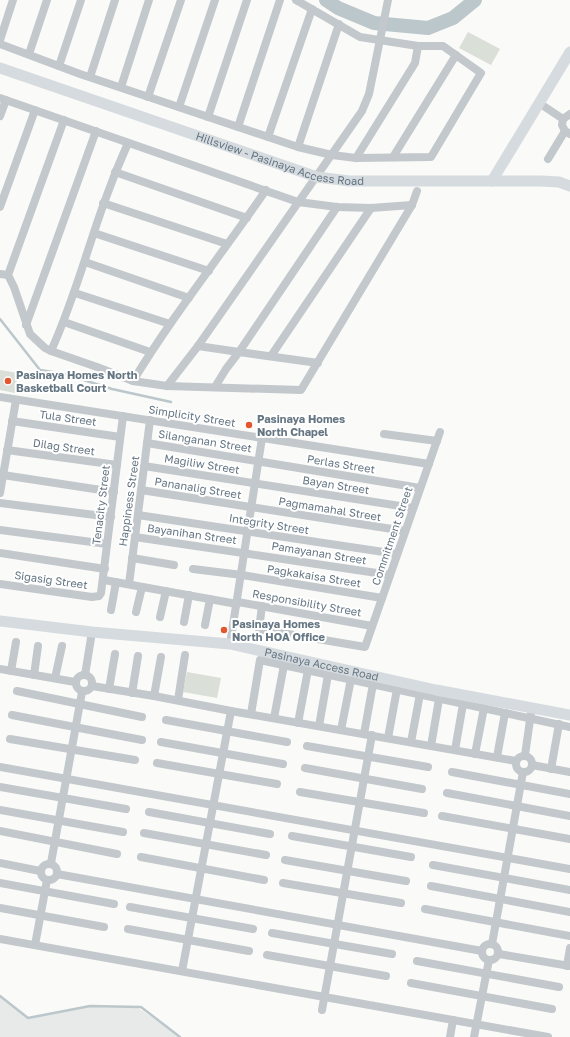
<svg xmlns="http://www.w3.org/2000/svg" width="570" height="1037" font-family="'Golos Text',sans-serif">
  <rect width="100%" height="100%" fill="#fafaf8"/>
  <!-- built -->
  <path fill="#e8e9e9" d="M0 996 28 1018 87 1006 137 1007 180 1037H0Z"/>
  <!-- green -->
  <g fill="#dadfd7">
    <path d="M468 32 500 49 491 65 459 48Z"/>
    <path d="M0 370 18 373 15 393 0 390Z"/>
    <path d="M187 672 221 678 217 698 183 692Z"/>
  </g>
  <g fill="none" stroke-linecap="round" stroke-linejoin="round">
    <!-- stream -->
    <g stroke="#bbc7cb" stroke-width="2.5">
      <path d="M0 319 40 370 65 374 112 389 171 402"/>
      <path d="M0 996 28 1018 90 1006 141 1007 180 1037"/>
    </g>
    <!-- river -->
    <path stroke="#bbc7cb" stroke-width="14" d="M326 0 338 8 374 23 428 28 453 18 475 0"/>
    <!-- street -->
    <g stroke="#c3c8cc" stroke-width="8">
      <path d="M0 40 13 0"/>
      <path d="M0 44 80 74 298 147 332 155 356 158 431 157 481 73 443 46H418L360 37 296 0"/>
      <path d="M29 54 47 0"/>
      <path d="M59 66 81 0"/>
      <path d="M90 77 115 0"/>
      <path d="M121 87 149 0"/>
      <path d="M148 97 181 0"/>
      <path d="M0 98 298 202 337 207 371 208 412 205"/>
      <path d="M539 103 563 119"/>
      <path d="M179 107 215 0"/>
      <path d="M570 114 563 119 562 125 565 131 570 134"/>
      <path d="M0 116 6 100"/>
      <path d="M208 117 247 0"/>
      <path d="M238 127 280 0"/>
      <path d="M268 137 312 9"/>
      <path d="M128 143C119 163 111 183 104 203 86 253 73 303 51 351L97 367 133 381 167 386 301 390 412 205 417 191"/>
      <path d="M298 147 339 24"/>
      <path d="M393 157 456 55"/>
      <path d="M356 158 415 63 418 46"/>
      <path d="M548 159 565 131"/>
      <path d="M115 172 247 218"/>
      <path d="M103 203 227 244"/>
      <path d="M0 207 35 110"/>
      <path d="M94 233 209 271"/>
      <path d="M85 262 189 298"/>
      <path d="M0 274 8 275 14 287 30 334 45 348 51 351"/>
      <path d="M8 275 64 120"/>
      <path d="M75 293 170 324"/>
      <path d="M64 322 150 352"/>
      <path d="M26 325 96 131"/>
      <path d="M198 346 239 352 337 207"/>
      <path d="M271 356 371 208"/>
      <path d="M133 381C173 315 222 254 266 190"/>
      <path d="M167 386 198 346 362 111 369 94 388 0"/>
      <path d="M215 387 226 369 239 352 318 363"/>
      <path d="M0 397 429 464"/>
      <path d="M12 421 120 437"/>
      <path d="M384 434 437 441"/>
      <path d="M147 443 420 488"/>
      <path d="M7 450 117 465"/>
      <path d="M144 466 413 508"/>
      <path d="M3 475 114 492"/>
      <path d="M141 490 405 531"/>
      <path d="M0 493 16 400"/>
      <path d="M0 503 111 517"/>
      <path d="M138 515 397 554"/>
      <path d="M0 530 107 544"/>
      <path d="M135 537 390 575"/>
      <path d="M0 553 105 569"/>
      <path d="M132 558 174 565"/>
      <path d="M193 569 242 575 382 598"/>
      <path d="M104 580 237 604"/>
      <path d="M0 584 92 597 99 596 101 593 123 416"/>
      <path d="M129 584 150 420"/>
      <path d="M238 602 372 626"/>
      <path d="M262 606 259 629 365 647 440 432"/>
      <path d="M111 610 116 582"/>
      <path d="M136 612 142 587"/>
      <path d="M160 617 166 591"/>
      <path d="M184 622 189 595"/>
      <path d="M205 625 210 599"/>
      <path d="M230 644 262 438"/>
      <path d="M0 669 75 682"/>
      <path d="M11 671 16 642"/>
      <circle cx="84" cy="683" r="8"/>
      <path d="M34 675 38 646"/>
      <path d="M85 675 92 632"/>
      <path d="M55 678 62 646"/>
      <path d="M92 686 154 696 231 711 516 761"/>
      <path d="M109 689 115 654"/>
      <path d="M17 691 142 717"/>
      <path d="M132 693 138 656"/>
      <path d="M154 696 161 657"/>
      <path d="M178 700 185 655"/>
      <path d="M251 714 260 660 570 727"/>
      <path d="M12 715 142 740"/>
      <path d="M274 718 284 665"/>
      <path d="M166 720 287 742"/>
      <path d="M298 723 308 670"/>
      <path d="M319 726 328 675"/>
      <path d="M341 730 351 679"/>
      <path d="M364 734 373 684"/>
      <path d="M388 738 397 689"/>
      <path d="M10 739 135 760"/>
      <path d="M161 742 283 764"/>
      <path d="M411 742 420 694"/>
      <path d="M307 746 428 767"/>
      <path d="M431 746 439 699"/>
      <path d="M455 750 463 704"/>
      <path d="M475 754 484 708"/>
      <path d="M525 755 531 713"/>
      <circle cx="524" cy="764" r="8"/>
      <path d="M497 757 505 713"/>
      <path d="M157 763 277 784"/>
      <path d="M532 765 570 772"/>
      <path d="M0 767 570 869"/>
      <path d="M305 768 422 789"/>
      <path d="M551 769 559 724"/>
      <path d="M452 772 570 794"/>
      <path d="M0 787 126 809"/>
      <path d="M300 792 424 813"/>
      <path d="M447 793 570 816"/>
      <path d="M0 810 123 832"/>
      <path d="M149 812 270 834"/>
      <path d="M442 816 570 839"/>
      <path d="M0 831 117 854"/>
      <path d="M144 833 266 855"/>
      <path d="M292 836 411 857"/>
      <path d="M141 857 264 880"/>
      <path d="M285 860 406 881"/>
      <path d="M0 863 40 871"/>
      <path d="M51 863 82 692"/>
      <circle cx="49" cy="872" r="8"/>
      <path d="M433 865 570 890"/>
      <path d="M57 874 482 951"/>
      <path d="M0 883 114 904"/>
      <path d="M283 883 401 903"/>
      <path d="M431 886 570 912"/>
      <path d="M130 907 253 929"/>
      <path d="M0 908 104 927"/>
      <path d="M425 909 570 936"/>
      <path d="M128 929 249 951"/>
      <path d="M272 933 392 954"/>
      <path d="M0 939 548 1037"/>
      <circle cx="490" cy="952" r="8"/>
      <path d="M492 944 523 772"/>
      <path d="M35 945 47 880"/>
      <path d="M499 954 570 966"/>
      <path d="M267 955 386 976"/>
      <path d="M417 961 559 987"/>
      <path d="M567 966 570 948"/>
      <path d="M182 971 231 711"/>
      <path d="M411 983 552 1009"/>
      <path d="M322 1010 372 735"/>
      <path d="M450 1037 453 1020"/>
      <path d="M474 1037 489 960"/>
    </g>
    <!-- secondary -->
    <g stroke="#d6dbdf" stroke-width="11">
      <path id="s1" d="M0 68 317 177 349 181H541L559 182 570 186"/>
      <path d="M492 181 570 52"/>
      <path id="s2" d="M0 621 92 632 230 644 436 690 570 715"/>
    </g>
  </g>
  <!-- markers -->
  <g fill="#e4572e" stroke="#fff" stroke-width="1.5">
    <circle cx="8" cy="381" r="4"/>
    <circle cx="249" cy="425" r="4"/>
    <circle cx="224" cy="630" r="4"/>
  </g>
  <g text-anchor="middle" stroke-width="4" stroke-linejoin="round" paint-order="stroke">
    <!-- street labels -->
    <g font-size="11" fill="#657683" stroke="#fff">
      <text dy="4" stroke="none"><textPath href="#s1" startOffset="295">Hillsview - Pasinaya Access Road</textPath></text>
      <text transform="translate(192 416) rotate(9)" y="4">Simplicity Street</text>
      <text transform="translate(68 418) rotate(8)" y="4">Tula Street</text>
      <text transform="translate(205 441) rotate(9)" y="4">Silanganan Street</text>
      <text transform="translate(64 447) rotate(8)" y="4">Dilag Street</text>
      <text transform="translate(202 464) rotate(9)" y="4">Magiliw Street</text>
      <text transform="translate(341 464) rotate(9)" y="4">Perlas Street</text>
      <text transform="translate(336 485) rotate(9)" y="4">Bayan Street</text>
      <text transform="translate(198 488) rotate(9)" y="4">Pananalig Street</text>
      <text transform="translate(129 501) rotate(-82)" y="4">Happiness Street</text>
      <text transform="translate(101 505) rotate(-83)" y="4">Tenacity Street</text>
      <text transform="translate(330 509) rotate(9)" y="4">Pagmamahal Street</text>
      <text transform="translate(269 524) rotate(9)" y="4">Integrity Street</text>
      <text transform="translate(192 534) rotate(8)" y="4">Bayanihan Street</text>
      <text transform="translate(392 536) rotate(-71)" y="4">Commitment Street</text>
      <text transform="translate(319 553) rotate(9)" y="4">Pamayanan Street</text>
      <text transform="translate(314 576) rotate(9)" y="4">Pagkakaisa Street</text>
      <text transform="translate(51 580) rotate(8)" y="4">Sigasig Street</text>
      <text transform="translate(307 603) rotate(10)" y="4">Responsibility Street</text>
      <text dy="4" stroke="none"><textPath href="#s2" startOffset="325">Pasinaya Access Road</textPath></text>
    </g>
    <!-- poi labels -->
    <g font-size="11" font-weight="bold" fill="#657683" stroke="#fff" text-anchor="start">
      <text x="16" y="379">Pasinaya Homes North<tspan x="16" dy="13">Basketball Court</tspan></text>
      <text x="257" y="423">Pasinaya Homes<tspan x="257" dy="13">North Chapel</tspan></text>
      <text x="232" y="628">Pasinaya Homes<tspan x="232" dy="13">North HOA Office</tspan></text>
    </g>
  </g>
</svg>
